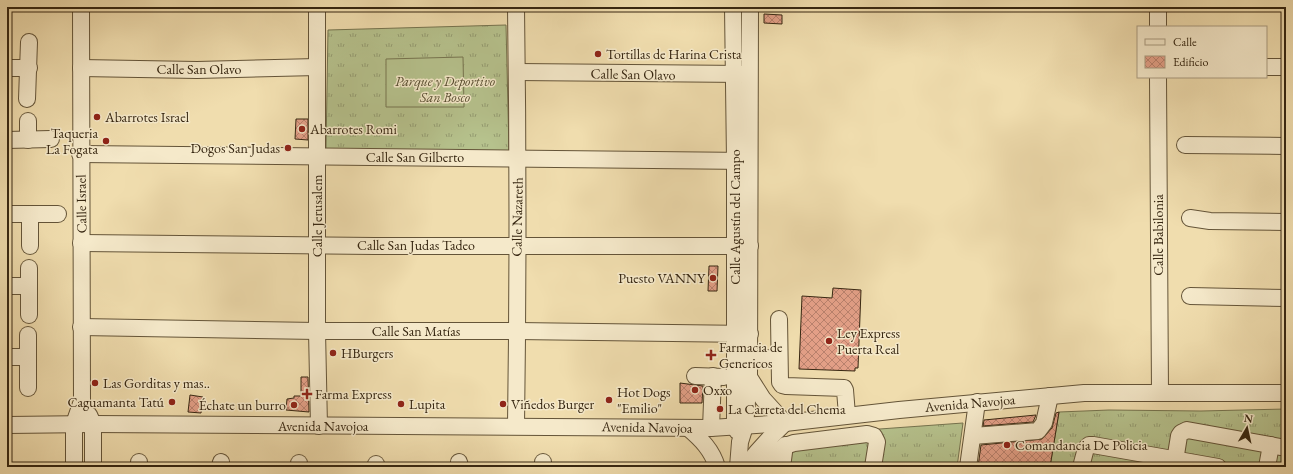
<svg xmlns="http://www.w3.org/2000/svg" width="1293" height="474" font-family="'EB Garamond',serif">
  <defs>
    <pattern id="grass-tufts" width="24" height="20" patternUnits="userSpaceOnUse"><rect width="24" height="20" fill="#b6c28d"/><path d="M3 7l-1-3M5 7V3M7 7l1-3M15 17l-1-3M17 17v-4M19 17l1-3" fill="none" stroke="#959d72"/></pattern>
    <pattern id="building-cross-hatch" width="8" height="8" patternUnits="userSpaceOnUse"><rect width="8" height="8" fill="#e4a088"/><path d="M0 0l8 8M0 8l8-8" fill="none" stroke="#ba826e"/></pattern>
  </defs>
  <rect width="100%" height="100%" fill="#f0ddae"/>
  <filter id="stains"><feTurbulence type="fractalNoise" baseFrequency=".005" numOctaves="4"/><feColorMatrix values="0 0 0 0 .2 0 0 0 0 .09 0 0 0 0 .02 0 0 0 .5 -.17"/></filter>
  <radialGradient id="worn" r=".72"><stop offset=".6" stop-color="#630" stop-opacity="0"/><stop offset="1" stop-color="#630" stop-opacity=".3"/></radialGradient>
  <!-- grass -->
  <g fill="url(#grass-tufts)" stroke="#76744f">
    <path d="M506 25 509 152 326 149 328 30Z"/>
    <path d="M1286 409V467H1050L1059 412 1109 410 1201 411Z"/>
    <path d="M963 423 957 467H763L768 455 838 432Z"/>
  </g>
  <!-- pitch -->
  <path fill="#b6c28d" stroke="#76744f" d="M463 57 464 107H386V59Z"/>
  <!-- building -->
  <g fill="url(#building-cross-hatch)" stroke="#362611">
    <path d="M764 14 782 15V24L764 23Z"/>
    <path d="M296 119H308V140L295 139Z"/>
    <path d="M709 266H718L717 291H708Z"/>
    <path d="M833 288 861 290 858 368H855V371L799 369 802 296 832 298Z"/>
    <path d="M301 377H308L309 412 286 410 287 399 294 398V396H301Z"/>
    <path d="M680 383 703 386 702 403H680Z"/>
    <path d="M190 395 203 397 201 413 188 412Z"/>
    <path d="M1059 412 1050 467H978L981 445 1042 439 1052 428 1056 413Z"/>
    <path d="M1036 415 1033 422 983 426 984 420Z"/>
  </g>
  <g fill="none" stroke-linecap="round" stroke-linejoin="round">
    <defs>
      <g id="minor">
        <path d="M317 7V331L319 426"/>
        <path d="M733 7 735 161V427L737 431"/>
        <path d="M1158 7V27"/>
        <path d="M1266 67H1286"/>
        <path d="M7 68H29"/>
        <path d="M81 68 197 70 317 67"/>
        <path d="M517 72 745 74"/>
        <path d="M1158 77 1160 393"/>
        <path d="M27 99 29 42"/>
        <path d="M28 121V140"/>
        <path d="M7 140 51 139"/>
        <path d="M1185 145 1286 146"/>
        <path d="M80 154 749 161"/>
        <path d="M7 214H58"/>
        <path d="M1190 218 1210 221 1286 222"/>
        <path d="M81 243 374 246H750"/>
        <path d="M30 246V214"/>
        <path d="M29 268V315"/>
        <path d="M7 286H29"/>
        <path d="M1190 296 1286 298"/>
        <path d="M779 319 780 382 782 385 786 386 844 388 845 390 847 415"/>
        <path d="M81 327 317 331H517L750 334"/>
        <path d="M7 357H28"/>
        <path d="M750 359 779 358"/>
        <path d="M695 376 724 377"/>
        <path d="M28 388V335"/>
        <path d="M89 415 93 424V467"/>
        <path d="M7 425 93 424 711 428 785 423 899 410 1084 393H1286"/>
        <path d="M516 426C518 286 518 147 516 7"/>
        <path d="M688 428C701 439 712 450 717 467"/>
        <path d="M711 428 713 376"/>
        <path d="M973 436 1038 431 1044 423 1050 396"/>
        <path d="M139 462V467"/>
        <path d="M459 462 460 467"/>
        <path d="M376 464V467"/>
        <path d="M74 467V424L82 401 81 7"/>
        <path d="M220 467 221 462"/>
        <path d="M299 467V463"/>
        <path d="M543 467V462"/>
        <path d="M738 467 740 442 745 426 749 377 750 7"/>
        <path d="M745 467C757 451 770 437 785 423L763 399 749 377"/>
        <path d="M763 467C769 454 780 447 794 443L867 434 874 436 877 442 873 467"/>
        <path d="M782 467 785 445"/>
        <path d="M968 467 977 402"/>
        <path d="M1081 467 1086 448 1089 445H1093L1218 467"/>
        <path d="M1174 467 1179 436 1181 433 1187 430 1286 448"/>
        <path d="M1267 467 1271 445"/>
      </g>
    </defs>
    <!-- minor casing -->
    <use href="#minor" stroke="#645438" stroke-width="18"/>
    <!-- minor -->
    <use href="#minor" stroke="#f5e9ca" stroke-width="16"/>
  </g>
  <!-- markers -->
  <g fill="#8f2418" stroke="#f5e9ca" stroke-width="1.5">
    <circle cx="598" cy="54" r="4"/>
    <circle cx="97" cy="117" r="4"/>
    <circle cx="302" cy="129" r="4"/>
    <circle cx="106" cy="141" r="4"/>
    <circle cx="288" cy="148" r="4"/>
    <circle cx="713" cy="278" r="4"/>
    <circle cx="829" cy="341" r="4"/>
    <circle cx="333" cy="353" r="4"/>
    <path d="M709 349h4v4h4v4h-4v4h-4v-4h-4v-4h4z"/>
    <circle cx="95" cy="383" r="4"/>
    <circle cx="695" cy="390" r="4"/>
    <path d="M305 388h4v4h4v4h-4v4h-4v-4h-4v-4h4z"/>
    <circle cx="609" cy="400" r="4"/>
    <circle cx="172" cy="402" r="4"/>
    <circle cx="401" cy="404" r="4"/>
    <circle cx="503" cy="404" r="4"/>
    <circle cx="294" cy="405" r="4"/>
    <circle cx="720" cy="409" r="4"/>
    <circle cx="1007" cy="445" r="4"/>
  </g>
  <g text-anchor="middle" stroke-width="3" stroke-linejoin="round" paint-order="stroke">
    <!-- poi labels -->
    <g font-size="14" fill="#362611" stroke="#f5e9ca" text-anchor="start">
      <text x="606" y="59">Tortillas de Harina Crista</text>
      <text x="105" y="122">Abarrotes Israel</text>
      <text x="310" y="134">Abarrotes Romi</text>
      <text x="98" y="138" text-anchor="end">Taqueria<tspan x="98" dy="16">La Fogata</tspan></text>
      <text x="280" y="153" text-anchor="end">Dogos San Judas</text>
      <text x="705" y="283" text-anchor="end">Puesto VANNY</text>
      <text x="837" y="338">Ley Express<tspan x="837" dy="16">Puerta Real</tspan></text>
      <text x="719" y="352">Farmacia de<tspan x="719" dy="16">Genericos</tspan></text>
      <text x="341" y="358">HBurgers</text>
      <text x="103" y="388">Las Gorditas y mas..</text>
      <text x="703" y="395">Oxxo</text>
      <text x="617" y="397">Hot Dogs<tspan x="617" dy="16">"Emilio"</tspan></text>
      <text x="315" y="399">Farma Express</text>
      <text x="164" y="407" text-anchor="end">Caguamanta Tatú</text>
      <text x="409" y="409">Lupita</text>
      <text x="511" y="409">Viñedos Burger</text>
      <text x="286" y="410" text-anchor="end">Échate un burro</text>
      <text x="728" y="414">La Carreta del Chema</text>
      <text x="1015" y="450">Comandancia De Policia</text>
    </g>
    <!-- street labels -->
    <g font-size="14" fill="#362611" stroke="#f5e9ca">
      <text x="199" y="74">Calle San Olavo</text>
      <text transform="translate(633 74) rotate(1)" y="5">Calle San Olavo</text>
      <text x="415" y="162">Calle San Gilberto</text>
      <text transform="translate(81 204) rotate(-91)" y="5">Calle Israel</text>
      <text transform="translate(317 216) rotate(-90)" y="5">Calle Jerusalem</text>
      <text transform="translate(517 217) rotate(-89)" y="5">Calle Nazareth</text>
      <text transform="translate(735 217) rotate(-90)" y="5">Calle Agustín del Campo</text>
      <text transform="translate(1158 235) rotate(-90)" y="5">Calle Babilonia</text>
      <text x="416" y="250">Calle San Judas Tadeo</text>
      <text x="416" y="336">Calle San Matías</text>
      <text transform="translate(970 403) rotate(-5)" y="5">Avenida Navojoa</text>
      <text x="323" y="431">Avenida Navojoa</text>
      <text transform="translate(647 427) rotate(1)" y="5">Avenida Navojoa</text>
    </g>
    <!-- park labels -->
    <g font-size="14" font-style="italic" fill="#564d30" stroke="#f5e9ca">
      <text x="445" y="86">Parque y Deportivo<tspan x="445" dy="16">San Bosco</tspan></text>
    </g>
  </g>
  <!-- margin -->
  <rect width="1293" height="474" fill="none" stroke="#f0ddae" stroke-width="24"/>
  <rect x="8" y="8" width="1277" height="458" fill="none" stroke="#362611" stroke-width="2"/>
  <rect x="12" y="12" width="1269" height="450" fill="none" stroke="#362611"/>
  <!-- legend -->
  <rect x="1137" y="26" width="130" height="52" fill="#f5e9ca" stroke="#a99b80"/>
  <rect x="1145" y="39" width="20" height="6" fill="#f5e9ca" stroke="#a99b80"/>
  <text x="1173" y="46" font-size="12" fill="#362611">Calle</text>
  <rect x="1145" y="56" width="20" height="12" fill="url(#building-cross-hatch)" stroke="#a99b80"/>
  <text x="1173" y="66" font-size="12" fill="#362611">Edificio</text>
  <!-- north arrow -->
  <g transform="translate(1247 428) rotate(9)" stroke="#f5e9ca" stroke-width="3" paint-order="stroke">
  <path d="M0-3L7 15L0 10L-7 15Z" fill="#362611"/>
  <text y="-6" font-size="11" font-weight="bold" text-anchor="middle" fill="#362611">N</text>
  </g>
  <rect width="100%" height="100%" filter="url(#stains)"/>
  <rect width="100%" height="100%" fill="url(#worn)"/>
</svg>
